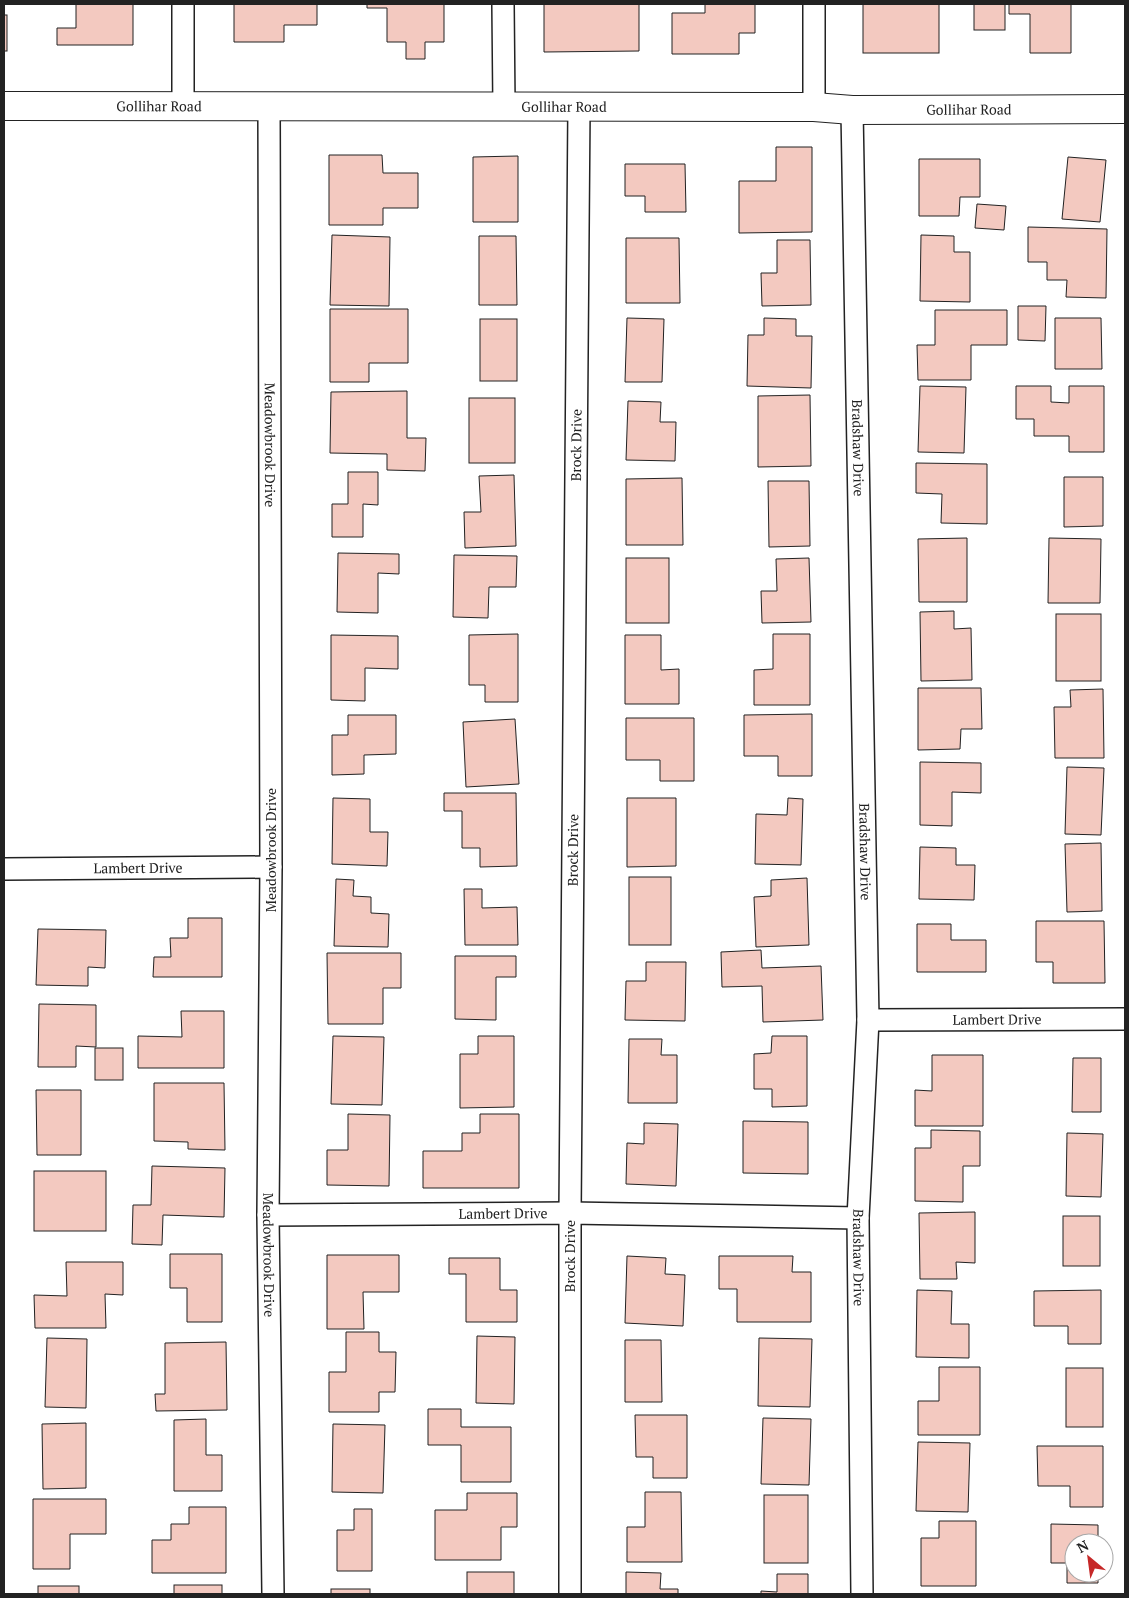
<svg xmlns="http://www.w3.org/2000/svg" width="1129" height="1598" font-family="'PT Serif',serif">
  <rect width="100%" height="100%" fill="#fff"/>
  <!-- building -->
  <g fill="#f3c9c0" stroke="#222">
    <path d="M76 4H133V45H57V28H76Z"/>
    <path d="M234 4H317V25H284V42H234Z"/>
    <path d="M367 4H444V42H425V59H406V42H387V8H367Z"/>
    <path d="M544 4H639V51L544 52Z"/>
    <path d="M705 4H755V33H739V54H672V13H705Z"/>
    <rect x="863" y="4" width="76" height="49"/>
    <rect x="974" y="4" width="31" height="26"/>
    <path d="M1009 4H1071V53H1030V14H1009Z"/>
    <rect x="4" y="15" width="3" height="36"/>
    <path d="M776 147H812V232L739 233V181H776Z"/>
    <path d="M329 155H382L383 173H418V208H383V225H329Z"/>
    <path d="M518 156V222H473V157Z"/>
    <path d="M1068 157 1106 160 1100 222 1062 219Z"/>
    <path d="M919 159H980V197H960L959 216H919Z"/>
    <path d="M625 164H685L686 212H645V196H625Z"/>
    <path d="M977 204 1006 206 1004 230 975 228Z"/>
    <path d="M1028 227 1107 229 1106 298 1066 297 1067 280H1047V262H1028Z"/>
    <path d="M332 235 390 237 389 306 330 305Z"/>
    <path d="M921 235 954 236V252H970V302L920 301Z"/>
    <path d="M479 236H516L517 305H479Z"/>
    <path d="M626 238H679L680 303H626Z"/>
    <path d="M777 240H810L811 305 762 306 761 273H777Z"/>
    <path d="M1018 306H1046L1045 341 1018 340Z"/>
    <path d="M330 309H408V363H369V382H330Z"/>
    <path d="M935 310H1007V345H971V380H918L917 345H935Z"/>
    <path d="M627 318 664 319 662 382H625Z"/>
    <path d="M764 318 796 319V336H812L811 388 747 386 748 335H764Z"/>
    <path d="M1055 318H1101L1102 369H1055Z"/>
    <rect x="480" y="319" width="37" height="62"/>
    <path d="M920 386 966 387 964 453 918 452Z"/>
    <path d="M1016 386H1051V402L1069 403V386H1104V452H1069V436H1034V419H1016Z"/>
    <path d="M407 391V438H426L425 471 387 470V454L330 453 331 392Z"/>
    <path d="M810 395 811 466 758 467V396Z"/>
    <rect x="469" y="398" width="46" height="65"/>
    <path d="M628 401 661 402 660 422H676L675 461 626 460Z"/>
    <path d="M916 463 987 464V524L941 523 942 494 916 493Z"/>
    <path d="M348 472H378V505L363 504V537H332V504H348Z"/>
    <path d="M514 475 516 546 465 548 464 512H481L479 476Z"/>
    <path d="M1064 477H1103V526L1064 527Z"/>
    <path d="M682 478 683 545H626V479Z"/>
    <path d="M768 481H809L810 546 769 547Z"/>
    <path d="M967 538V602H919L918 539Z"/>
    <path d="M1049 538 1101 539 1100 603H1048Z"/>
    <path d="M338 553 399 554V574L378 573V613L337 612Z"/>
    <path d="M454 555 517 556 516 587H489L488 618 453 617Z"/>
    <rect x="626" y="558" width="43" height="65"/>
    <path d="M809 558 811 622 762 623 761 591H777L776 559Z"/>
    <path d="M954 611V629L971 628 972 680 921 681 920 612Z"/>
    <rect x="1056" y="614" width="45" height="67"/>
    <path d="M518 634V702H485V685H469V635Z"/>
    <path d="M773 634H810V705H754V670L773 669Z"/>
    <path d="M331 635 398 636V669L365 668V701L331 700Z"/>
    <path d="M625 635H661V670L679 669V704H625Z"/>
    <path d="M918 688H981L982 729H961L960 749 918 750Z"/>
    <path d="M1103 689 1104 758H1055L1054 707H1071L1070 690Z"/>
    <path d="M812 714V776H778V756H744V715Z"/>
    <path d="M348 715H396V754L364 755V774L332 775V735H348Z"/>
    <path d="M626 718H694V781H660V760H626Z"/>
    <path d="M515 719 519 784 466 787 463 722Z"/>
    <path d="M920 762 981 763V793L952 792V826L920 825Z"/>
    <path d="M1067 767 1104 768 1101 835 1065 834Z"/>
    <path d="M444 793H516L517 866 480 867V848H462V811H444Z"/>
    <path d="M333 798 370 799V832H388L387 866 332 864Z"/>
    <path d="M627 798H676V866L627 867Z"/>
    <path d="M788 798 803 799 801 865 755 864 756 814 787 815Z"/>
    <path d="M1101 843 1102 911 1067 912 1065 844Z"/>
    <path d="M920 847 956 848V865H975L974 900 919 899Z"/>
    <rect x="629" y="877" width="42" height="68"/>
    <path d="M807 878 809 945 756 947 754 897 771 896V880Z"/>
    <path d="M336 879 354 880 353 896 371 897V913L389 914 388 947 334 946Z"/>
    <path d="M464 889H482V908L517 907 518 945H465Z"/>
    <path d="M188 918H222V977H153L154 957H171L170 938H188Z"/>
    <path d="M1036 921H1104L1105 983H1053V962H1036Z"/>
    <path d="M917 924H951V940H986V972H917Z"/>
    <path d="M38 929 106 930 105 968 88 967V986L36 985Z"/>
    <path d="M761 950 762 968 821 966 823 1020 763 1022 762 986 722 987 721 952Z"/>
    <path d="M327 953H401V988H383V1024H328Z"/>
    <path d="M455 956H516V977H496V1020L455 1019Z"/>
    <path d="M646 962H686L685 1021 625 1020 626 981H646Z"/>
    <path d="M39 1004 96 1005V1047L76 1046V1067H38Z"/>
    <path d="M181 1011H224V1068H138V1036L182 1037Z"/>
    <path d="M333 1036 384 1037 382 1105 331 1104Z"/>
    <path d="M478 1036H514V1107L460 1108V1054H478Z"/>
    <path d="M772 1036H807V1106L772 1107V1089H754V1054L771 1053Z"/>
    <path d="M629 1039H662L661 1055H677V1103H628Z"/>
    <rect x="95" y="1048" width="28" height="32"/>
    <path d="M932 1055H983V1126H915V1090L932 1091Z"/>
    <path d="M1073 1058H1101V1112H1072Z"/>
    <path d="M154 1083H224L225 1150 188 1149V1142L154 1141Z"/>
    <path d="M36 1090H81V1155H37Z"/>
    <path d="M348 1114 390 1115 389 1186 327 1185V1150H348Z"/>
    <path d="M480 1114H519V1188H423V1151H462V1133H480Z"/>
    <path d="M743 1121 808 1122V1174L743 1173Z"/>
    <path d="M644 1123 678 1124 676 1186 626 1184 627 1143 644 1144Z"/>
    <path d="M931 1130 980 1131V1166H963V1202L915 1201V1148H931Z"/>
    <path d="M1067 1133 1103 1134 1101 1197 1066 1196Z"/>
    <path d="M152 1166 225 1168 224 1217 163 1215 162 1245 132 1244 133 1205H151Z"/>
    <rect x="34" y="1171" width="72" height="60"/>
    <path d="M975 1212V1263L956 1262 957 1279H920L919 1213Z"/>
    <rect x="1063" y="1216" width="37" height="50"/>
    <path d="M170 1254H222V1322H187V1288H170Z"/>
    <path d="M327 1255H399V1292H363L364 1329H327Z"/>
    <path d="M627 1256 666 1258 665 1274 685 1275 683 1326 625 1323Z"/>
    <path d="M719 1256H793L792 1272H811V1322H737V1289H719Z"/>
    <path d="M449 1258H500V1290H517V1322H466V1274H449Z"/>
    <path d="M66 1262H123V1295L105 1294 106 1328H35L34 1295 67 1296Z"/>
    <path d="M917 1290 952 1291 951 1324H969V1358L916 1357Z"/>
    <path d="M1101 1290V1344H1068V1326H1034V1291Z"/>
    <path d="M346 1332H379V1352H396L395 1392H379V1412H329V1372H346Z"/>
    <path d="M477 1336 515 1337 514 1404 476 1403Z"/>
    <path d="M47 1338 87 1339 86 1408 45 1407Z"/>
    <path d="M759 1338 812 1339 810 1407 758 1406Z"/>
    <path d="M625 1340H661L662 1402H625Z"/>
    <path d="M226 1342 227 1410 156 1411 155 1394H165V1343Z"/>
    <path d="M939 1367H980V1435H918V1401H939Z"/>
    <rect x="1066" y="1368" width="37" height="59"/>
    <path d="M428 1409H461V1427H511V1482H461V1445H428Z"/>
    <path d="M635 1415H687V1478H653V1457H636Z"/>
    <path d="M763 1418 811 1419 809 1485 761 1484Z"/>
    <path d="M206 1419V1455H222V1491H174V1420Z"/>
    <path d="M86 1423V1488L43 1489 42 1424Z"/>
    <path d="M333 1424 385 1425 383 1493 332 1492Z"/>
    <path d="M918 1442 970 1443 968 1512 916 1511Z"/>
    <path d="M1037 1446H1103V1507H1070V1486H1038Z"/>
    <path d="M645 1492H681L682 1562H627V1527H645Z"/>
    <path d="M467 1493H517V1527H501V1560H435V1510H467Z"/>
    <rect x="764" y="1495" width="44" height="68"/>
    <path d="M33 1499H106V1534H70V1569H33Z"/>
    <path d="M189 1507H226V1573H152V1540H171V1524H189Z"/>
    <path d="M354 1509H372V1571H337V1530H354Z"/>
    <path d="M939 1521H976V1586H921V1538H939Z"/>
    <path d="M1051 1524 1098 1525V1543H1074V1573H1098V1583H1067V1563H1051Z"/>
    <rect x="467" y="1572" width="47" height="22"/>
    <path d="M626 1572 661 1573 660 1589H678V1594H626Z"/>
    <path d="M777 1574H808V1594H761V1591L777 1592Z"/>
    <rect x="174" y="1585" width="48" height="9"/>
    <rect x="38" y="1586" width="41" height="8"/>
    <rect x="331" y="1589" width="39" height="5"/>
  </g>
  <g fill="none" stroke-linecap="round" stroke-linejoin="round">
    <defs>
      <g id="street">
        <path d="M503 4 504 107"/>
        <path d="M814 4V107"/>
        <path d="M183 106V4"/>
        <path id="s1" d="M269 106 271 867 268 1215 273 1594"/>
        <path id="s2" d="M852 110 868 1020 858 1218 862 1594"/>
        <path id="s3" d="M4 869 271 867"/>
        <path id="s4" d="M868 1020 1125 1019"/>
        <path id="s5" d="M268 1215 570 1213 858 1218"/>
        <path id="s6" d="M570 1594V1213L579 107"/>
      </g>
      <g id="secondary">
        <path id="s7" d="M4 106 814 107 852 110 1125 109"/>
      </g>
    </defs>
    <!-- street casing -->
    <use href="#street" stroke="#222" stroke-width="24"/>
    <!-- secondary casing -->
    <use href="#secondary" stroke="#222" stroke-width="30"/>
    <!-- street -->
    <use href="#street" stroke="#fff" stroke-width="21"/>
    <!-- secondary -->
    <use href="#secondary" stroke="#fff" stroke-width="28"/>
  </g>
  <g text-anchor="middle" stroke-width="4" stroke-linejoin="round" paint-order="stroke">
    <!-- street labels -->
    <g font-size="14" fill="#222" stroke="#fff">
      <text dy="5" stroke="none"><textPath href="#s7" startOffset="155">Gollihar Road</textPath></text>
      <text dy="5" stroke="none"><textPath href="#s7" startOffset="560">Gollihar Road</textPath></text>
      <text dy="5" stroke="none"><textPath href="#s7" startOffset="965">Gollihar Road</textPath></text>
      <text dy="5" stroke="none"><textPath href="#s1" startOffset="339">Meadowbrook Drive</textPath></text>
      <text dy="5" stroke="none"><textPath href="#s6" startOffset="1149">Brock Drive</textPath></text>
      <text dy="5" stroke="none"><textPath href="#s2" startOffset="338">Bradshaw Drive</textPath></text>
      <text transform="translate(271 850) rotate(-90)" y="5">Meadowbrook Drive</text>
      <text dy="5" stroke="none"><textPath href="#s6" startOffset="744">Brock Drive</textPath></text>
      <text dy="5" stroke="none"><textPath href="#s2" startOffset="742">Bradshaw Drive</textPath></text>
      <text dy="5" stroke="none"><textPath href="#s3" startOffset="134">Lambert Drive</textPath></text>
      <text dy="5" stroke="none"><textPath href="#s4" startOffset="129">Lambert Drive</textPath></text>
      <text dy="5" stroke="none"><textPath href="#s5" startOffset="235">Lambert Drive</textPath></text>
      <text dy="5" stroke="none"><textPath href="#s1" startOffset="1149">Meadowbrook Drive</textPath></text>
      <text transform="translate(570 1256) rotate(-90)" y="5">Brock Drive</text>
      <text dy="5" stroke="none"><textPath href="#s2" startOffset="1148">Bradshaw Drive</textPath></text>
    </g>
  </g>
  <!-- border -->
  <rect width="1129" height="1598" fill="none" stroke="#222222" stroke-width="10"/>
  <!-- north arrow -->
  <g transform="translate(1089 1558) rotate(331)"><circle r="24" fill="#ffffff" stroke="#a7a7a7"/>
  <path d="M0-4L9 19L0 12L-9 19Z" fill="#c62828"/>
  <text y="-8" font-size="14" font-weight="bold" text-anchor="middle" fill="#222222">N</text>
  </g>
</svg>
